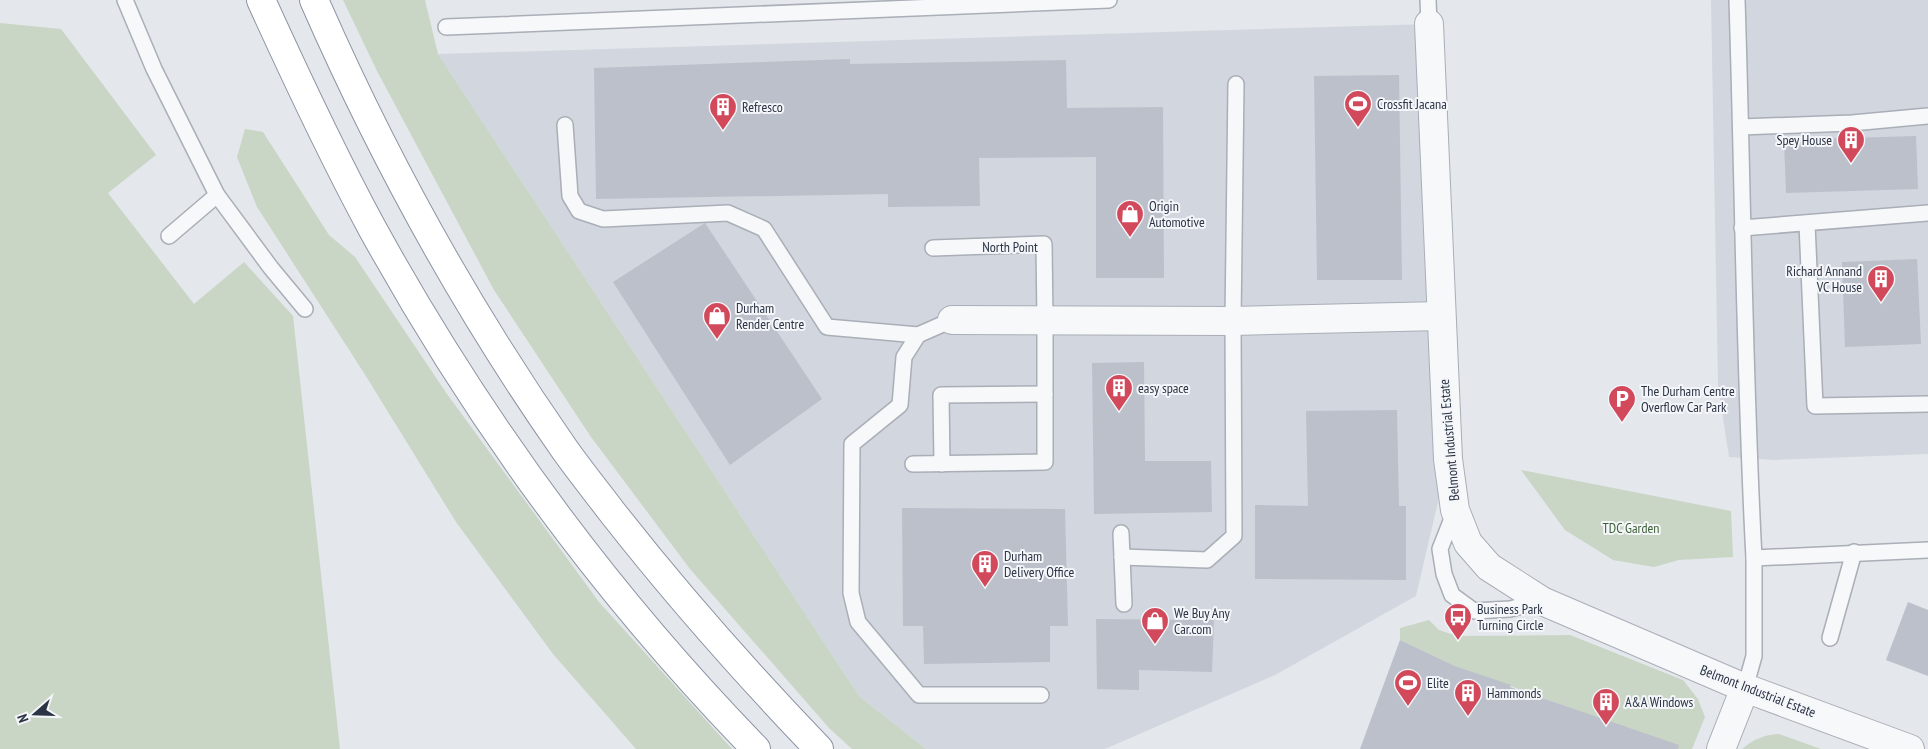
<svg xmlns="http://www.w3.org/2000/svg" width="1928" height="749" font-family="'PT Sans Narrow',sans-serif">
  <rect width="100%" height="100%" fill="#e4e7ec"/>
  <!-- built -->
  <g fill="#d2d6de">
    <path d="M1711 0H1928V454L1774 460 1729 457 1718 385Z"/>
    <path d="M1429 24 1448 459 1416 596 1275 675 1105 749H926L859 696 438 54Z"/>
  </g>
  <!-- green -->
  <g fill="#c9d6c5">
    <path d="M343 0H425L438 54 859 696 926 749H852L829 728 690 569 591 437 494 290 377 71Z"/>
    <path d="M0 23 61 29 156 155 108 193 194 304 244 262 293 316 340 749H0Z"/>
    <path d="M245 129 263 132 329 235 355 257 447 394 599 602 732 749H636L553 654 456 522 364 373 257 207 237 157Z"/>
    <path d="M1521 470 1731 511 1733 557 1679 560 1654 567 1613 560 1565 530Z"/>
    <path d="M1429 620 1439 630 1457 636 1570 635 1683 680 1698 699 1705 717 1692 749H1642L1595 717 1455 666 1400 640V628Z"/>
    <path d="M1779 734 1821 749H1742C1754 739 1764 735 1779 734Z"/>
  </g>
  <!-- building -->
  <g fill="#bbc0ca">
    <path d="M850 59V64L1066 60 1067 108 1163 107 1164 278H1096V157L979 158 980 206 888 207V194L596 199 594 68Z"/>
    <path d="M1399 75 1402 280H1317L1314 76Z"/>
    <path d="M1916 136 1918 189 1786 193 1784 140Z"/>
    <path d="M705 223 822 399 730 465 613 282Z"/>
    <path d="M1917 259 1921 344 1845 347 1842 262Z"/>
    <path d="M1144 362 1145 461H1211L1212 512 1094 514 1092 363Z"/>
    <path d="M1397 410 1399 506H1406V580L1255 579V505L1308 506 1306 411Z"/>
    <path d="M902 508 1065 509 1068 626H1050V662L924 664 923 626H903Z"/>
    <path d="M1908 602 1928 610V676L1886 660Z"/>
    <path d="M1096 619 1214 620 1212 672 1139 670V690L1097 689Z"/>
    <path d="M1400 640 1455 666 1511 685 1510 687 1679 745 1678 749H1360Z"/>
  </g>
  <g fill="none" stroke-linecap="round" stroke-linejoin="round">
    <defs>
      <g id="lane">
        <path d="M125 0 154 69 217 195 271 268 305 309"/>
        <path d="M1428 0 1429 24"/>
        <path d="M1737 0C1743 186 1744 372 1754 558L1928 550"/>
        <path d="M446 27 1109 0"/>
        <path d="M565 125 570 196 579 211 603 219 728 213 764 229 827 327 918 335"/>
        <path d="M1741 127 1852 123 1928 116"/>
        <path d="M1807 224 1815 406 1928 404"/>
        <path d="M1742 228 1928 213"/>
        <path d="M169 236 217 195"/>
        <path d="M952 320 918 335 904 357 900 405 852 444 851 593 858 622 919 695H1041"/>
        <path d="M913 464 1045 462V320L1044 244 933 248"/>
        <path d="M942 464 941 395 1045 394"/>
        <path d="M1455 511 1440 549 1444 574 1452 595 1474 611 1510 609 1542 601"/>
        <path d="M1121 533 1124 604"/>
        <path d="M1122 557 1207 560 1234 536 1233 321 1236 84"/>
        <path d="M1830 638 1854 552"/>
        <path d="M1745 688 1754 656V558"/>
      </g>
      <g id="street">
        <path d="M1429 24 1448 459 1455 510 1468 543 1489 567 1542 601 1745 688 1910 749"/>
        <path d="M952 320 1233 321 1441 316"/>
        <path d="M1721 749 1745 688"/>
      </g>
      <g id="highway">
        <path d="M261 0C296 77 332 154 372 228 476 417 606 595 756 749"/>
        <path d="M314 0C384 160 465 307 565 450 580 471 596 491 612 512 677 595 746 673 819 749"/>
      </g>
    </defs>
    <!-- lane casing -->
    <use href="#lane" stroke="#a9aeb7" stroke-width="18"/>
    <!-- street casing -->
    <use href="#street" stroke="#a9aeb7" stroke-width="30"/>
    <!-- highway casing -->
    <use href="#highway" stroke="#8b94a3" stroke-width="30"/>
    <!-- lane -->
    <use href="#lane" stroke="#f7f8fa" stroke-width="15"/>
    <!-- street -->
    <use href="#street" stroke="#f7f8fa" stroke-width="28"/>
    <!-- highway -->
    <use href="#highway" stroke="#fff" stroke-width="28"/>
  </g>
  <!-- icons -->
  <defs>
    <symbol id="stadium-pin" viewBox="-11 -11 22 30"><path d="M0 17L-7.5 6A9.5 9.5 0 1 1 7.5 6Z" fill="#d1495b" stroke="#f4f6f9"/><path d="M0-5a6.5 5 0 1 0 0 10a6.5 5 0 1 0 0-10ZM-3.5-1.8h7v3.6h-7Z" fill="#fff"/></symbol>
    <symbol id="building-pin" viewBox="-11 -11 22 30"><path d="M0 17L-7.5 6A9.5 9.5 0 1 1 7.5 6Z" fill="#d1495b" stroke="#f4f6f9"/><path d="M-4-6H4V6H1V3H-1V6H-4ZM-2.5-4.3h1.7v1.8h-1.7ZM.8-4.3h1.7v1.8H.8ZM-2.5-1h1.7V.8h-1.7ZM.8-1h1.7V.8H.8Z" fill="#fff"/></symbol>
    <symbol id="shop-pin" viewBox="-11 -11 22 30"><path d="M0 17L-7.5 6A9.5 9.5 0 1 1 7.5 6Z" fill="#d1495b" stroke="#f4f6f9"/><path d="M-5-2.5h2.3a2.7 3.5 0 0 1 5.4 0H5L5.5 6h-11ZM-1.5-2.5h3a1.5 2.3 0 0 0-3 0Z" fill="#fff"/></symbol>
    <symbol id="parking-pin" viewBox="-11 -11 22 30"><path d="M0 17L-7.5 6A9.5 9.5 0 1 1 7.5 6Z" fill="#d1495b" stroke="#f4f6f9"/><path d="M-3.5-5.5H1a3.5 3.5 0 0 1 0 7H-1V5.5H-3.5ZM-1-3.4V-.6H.8a1.4 1.4 0 0 0 0-2.8Z" fill="#fff"/></symbol>
    <symbol id="bus-pin" viewBox="-11 -11 22 30"><path d="M0 17L-7.5 6A9.5 9.5 0 1 1 7.5 6Z" fill="#d1495b" stroke="#f4f6f9"/><path d="M-5-6H5V4H4V6H2V4H-2V6H-4V4H-5ZM-3.5-4V0h7V-4ZM-3.5 1.2v1.5H-2V1.2ZM2 1.2v1.5H3.5V1.2Z" fill="#fff"/></symbol>
  </defs>
  <g fill-rule="evenodd">
    <use href="#stadium-pin" x="1342" y="88" width="32" height="43"/>
    <use href="#building-pin" x="707" y="91" width="32" height="43"/>
    <use href="#building-pin" x="1835" y="124" width="32" height="43"/>
    <use href="#shop-pin" x="1114" y="198" width="32" height="43"/>
    <use href="#building-pin" x="1865" y="263" width="32" height="43"/>
    <use href="#shop-pin" x="701" y="300" width="32" height="43"/>
    <use href="#building-pin" x="1103" y="372" width="32" height="43"/>
    <use href="#parking-pin" x="1606" y="383" width="32" height="43"/>
    <use href="#building-pin" x="969" y="548" width="32" height="43"/>
    <use href="#bus-pin" x="1442" y="601" width="32" height="43"/>
    <use href="#shop-pin" x="1139" y="605" width="32" height="43"/>
    <use href="#stadium-pin" x="1392" y="667" width="32" height="43"/>
    <use href="#building-pin" x="1452" y="677" width="32" height="43"/>
    <use href="#building-pin" x="1590" y="686" width="32" height="43"/>
  </g>
  <g text-anchor="middle" stroke-width="4" stroke-linejoin="round" paint-order="stroke">
    <!-- poi labels -->
    <g font-size="14" fill="#2b3445" stroke="#f4f6f9" text-anchor="start">
      <text x="1377" y="109">Crossfit Jacana</text>
      <text x="742" y="112">Refresco</text>
      <text x="1832" y="145" text-anchor="end">Spey House</text>
      <text x="1149" y="211">Origin<tspan x="1149" dy="16">Automotive</tspan></text>
      <text x="1862" y="276" text-anchor="end">Richard Annand<tspan x="1862" dy="16">VC House</tspan></text>
      <text x="736" y="313">Durham<tspan x="736" dy="16">Render Centre</tspan></text>
      <text x="1138" y="393">easy space</text>
      <text x="1641" y="396">The Durham Centre<tspan x="1641" dy="16">Overflow Car Park</tspan></text>
      <text x="1004" y="561">Durham<tspan x="1004" dy="16">Delivery Office</tspan></text>
      <text x="1477" y="614">Business Park<tspan x="1477" dy="16">Turning Circle</tspan></text>
      <text x="1174" y="618">We Buy Any<tspan x="1174" dy="16">Car.com</tspan></text>
      <text x="1427" y="688">Elite</text>
      <text x="1487" y="698">Hammonds</text>
      <text x="1625" y="707">A&amp;A Windows</text>
    </g>
    <!-- street labels -->
    <g font-size="14" fill="#2b3445" stroke="#f4f6f9">
      <text x="1010" y="252">North Point</text>
      <text transform="translate(1449 440) rotate(-95)" y="5">Belmont Industrial Estate</text>
      <text transform="translate(1758 691) rotate(21)" y="5">Belmont Industrial Estate</text>
    </g>
    <!-- park labels -->
    <g font-size="14" fill="#3f6138" stroke="#f4f6f9">
      <text x="1631" y="533">TDC Garden</text>
    </g>
  </g>
  <!-- north arrow -->
  <g transform="translate(35 714) rotate(250)" stroke="#f4f6f9" stroke-width="4" paint-order="stroke">
  <path d="M0-4L9 19L0 12L-9 19Z" fill="#2b3445"/>
  <text y="-8" font-size="14" font-weight="bold" text-anchor="middle" fill="#2b3445">N</text>
  </g>
</svg>
